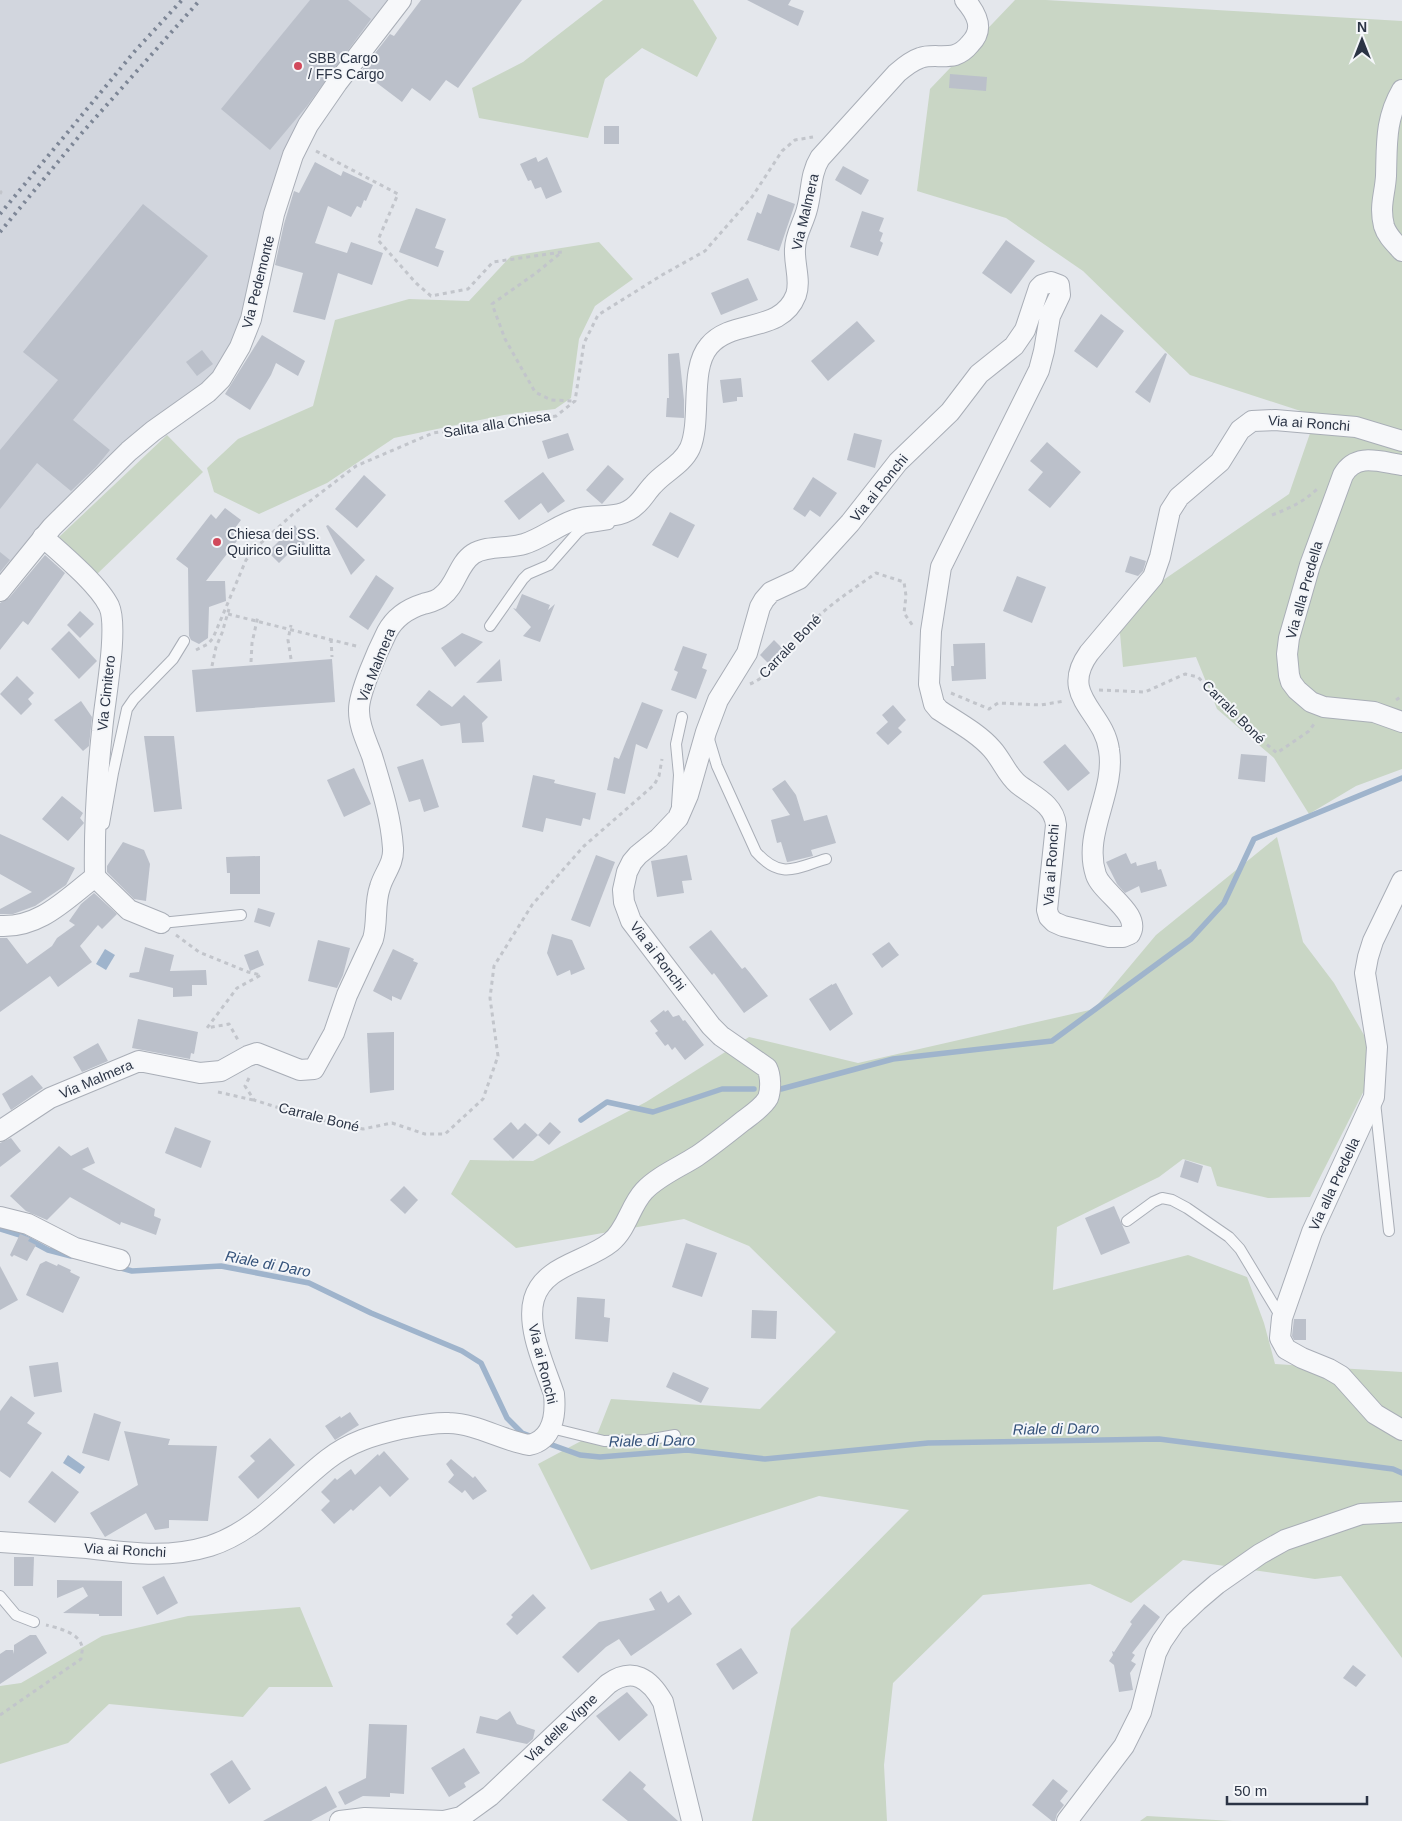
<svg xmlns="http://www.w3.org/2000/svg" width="1402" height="1821" font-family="Helvetica,sans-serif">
  <rect width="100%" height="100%" fill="#e4e7ec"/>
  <!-- built -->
  <path fill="#d2d6de" d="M0 0H394L309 113 251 319 221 379 0 579Z"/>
  <!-- green -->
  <g fill="#c9d6c5">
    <path d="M603 0H693L717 38 697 77 642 48 605 79 588 138 479 118 472 88 523 62Z"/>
    <path d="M1015 0H1046L1402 21V769L1356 786 1309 814 1274 758 1217 709 1196 657 1123 667 1118 611 1289 494 1316 416 1190 375 1083 271 1006 218 917 191 930 89Z"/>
    <path d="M599 242 633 279 595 306 579 339 571 398 555 409 504 415 394 438 327 483 259 514 214 492 207 468 238 439 313 406 335 320 409 299 469 301 511 256Z"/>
    <path d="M167 435 203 472 96 575 59 537Z"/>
    <path d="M1277 837 1303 942 1334 983 1379 1061 1310 1197 1268 1198 1217 1186 1211 1167 1183 1159 1159 1177 1057 1227 1053 1290 1188 1255 1247 1277 1264 1323 1275 1364 1402 1372V1658L1341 1576 1315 1579 1183 1560 1131 1603 1090 1584 983 1595 893 1683 884 1765 887 1821H752L791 1629 909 1510 819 1496 591 1570 538 1464 598 1432 611 1399 760 1409 836 1332 749 1246 684 1219 516 1248 451 1194 470 1160 533 1161 646 1102 749 1037 858 1063 1094 1009 1156 935Z"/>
    <path d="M300 1607 333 1687H269L243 1717 109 1704 68 1743 0 1764V1686L21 1683 102 1636 188 1616Z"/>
    <path d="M1147 1816 1233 1821H1140Z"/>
  </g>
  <!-- water -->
  <g fill="#9fb4cc">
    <path d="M105 949 115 955 106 970 96 964Z"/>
    <path d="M68 1455 85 1467 80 1474 63 1463Z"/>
  </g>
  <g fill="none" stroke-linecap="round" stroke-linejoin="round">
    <!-- stream -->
    <g stroke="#9fb4cc" stroke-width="5.5">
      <path d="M781 1089 893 1059 1052 1041 1191 939 1224 903 1254 839 1402 778"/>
      <path d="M581 1120 607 1102 653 1112 722 1089H754"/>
      <path d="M0 1229 20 1235 48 1250 71 1256"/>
      <path d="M117 1267 132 1271 221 1266 309 1283 371 1313 462 1351 481 1363 507 1418 522 1433 530 1436"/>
      <path d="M544 1442 580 1455 600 1457 687 1450 765 1459 928 1443 1159 1439 1393 1469 1402 1473"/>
    </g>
  </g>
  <!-- building -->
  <g fill="#bbc0ca">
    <path d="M310 0H348L371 19 307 106 270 150 221 109Z"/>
    <path d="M421 0H522L458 88 446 80 430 101 412 88 402 102 361 71 390 34 394 36Z"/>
    <path d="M747 0H791L788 5 804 11 798 26Z"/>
    <path d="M950 74 987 77 986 91 949 88Z"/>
    <rect x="604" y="126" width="15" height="18"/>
    <path d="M536 157 538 162 547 157 562 192 546 199 541 187 535 189 531 180 528 181 520 164Z"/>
    <path d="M315 162 341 176 343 171 373 185 366 201 364 200 361 208 357 206 351 217 328 206 315 243 347 253 351 242 383 253 372 285 338 273 325 320 293 312 303 273 275 265 284 224 294 191 299 193Z"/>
    <path d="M843 166 869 180 861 195 835 180Z"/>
    <path d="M768 194 795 204 779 251 747 240 757 212 761 214Z"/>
    <path d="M143 204 208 256 73 420 110 450 96 467 71 491 37 463 0 509V450L58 380 23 352Z"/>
    <path d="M416 208 446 219 435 248 444 251 438 267 399 252Z"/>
    <path d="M862 211 884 218 879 231 883 233 880 241 883 243 878 256 850 247Z"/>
    <path d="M1006 240 1035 261 1011 294 982 273Z"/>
    <path d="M748 278 758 300 721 315 711 293Z"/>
    <path d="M1101 314 1124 331 1097 368 1074 351Z"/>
    <path d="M857 321 875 341 828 381 811 361Z"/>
    <path d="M262 335 305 361 298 376 276 363 271 375 250 410 225 394Z"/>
    <path d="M202 350 213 364 197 376 186 362Z"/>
    <path d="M679 353 684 400V418L666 417 667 398H669L668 354Z"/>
    <path d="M1165 353 1167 354 1150 403 1135 392Z"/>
    <path d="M741 378 743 397H737V401L723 403 720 380Z"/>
    <path d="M568 433 574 450 548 459 542 441Z"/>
    <path d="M854 433 882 440 875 468 847 460Z"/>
    <path d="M1047 442 1081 472 1050 508 1028 490 1043 472 1030 461Z"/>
    <path d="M608 465 624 479 602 504 586 490Z"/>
    <path d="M543 472 565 501 548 513 541 503 519 520 504 501Z"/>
    <path d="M364 475 386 495 357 528 335 509Z"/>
    <path d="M813 477 837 493 820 517 810 510 805 517 793 509Z"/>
    <path d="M225 508 241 520 232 532 240 537 206 581H225L226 601 209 607 208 638 199 644 191 640 189 636 188 568 176 559 211 514 216 519Z"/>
    <path d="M670 512 695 525 678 558 652 545Z"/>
    <path d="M295 525 305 544 294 556 290 552 279 563 268 552Z"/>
    <path d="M328 525 365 560 351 575 326 526Z"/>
    <path d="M0 552 10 560 0 572Z"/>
    <path d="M45 555 65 573 28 625 23 621 0 650V603L9 598Z"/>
    <path d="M1130 556 1146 561 1143 571 1138 576 1125 572Z"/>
    <path d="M376 575 394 588 368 630 349 617Z"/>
    <path d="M1017 576 1046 587 1032 623 1003 611Z"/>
    <path d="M522 594 550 605 548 610 555 604 540 642 523 636 531 627 513 608 516 609Z"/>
    <path d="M80 611 94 624 80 638 67 625Z"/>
    <path d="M69 631 97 661 79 679 51 649Z"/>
    <path d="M462 633 483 642 455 667 441 648Z"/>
    <path d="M774 640 784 650 770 665 760 655Z"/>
    <path d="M985 643 986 679 952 681 951 666H954L953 644Z"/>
    <path d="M683 646 707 654 702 668 707 670 696 699 671 690 678 672 674 670Z"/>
    <path d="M332 659 335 702 196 712 192 670Z"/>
    <path d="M500 659 502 681 476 683Z"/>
    <path d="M17 676 34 693 28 699 32 704 21 715 0 694Z"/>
    <path d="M429 690 452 707 464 695 488 717 482 723 484 742 462 743 460 723 441 726 416 705Z"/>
    <path d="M81 701 92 717 89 746 83 751 54 720Z"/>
    <path d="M642 702 663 710 647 749 636 744 625 794 607 790 614 757 619 759Z"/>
    <path d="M893 705 906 720 898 728 902 732 888 745 876 733 888 722 882 715Z"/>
    <path d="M144 736H174L182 809 154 812Z"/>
    <path d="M1065 744 1090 773 1068 791 1043 762Z"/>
    <path d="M1241 754 1267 756 1265 782 1238 779Z"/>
    <path d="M423 759 439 807 424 812 420 799 409 802 397 767Z"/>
    <path d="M354 768 371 804 344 817 327 780Z"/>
    <path d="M533 775 555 780 554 783 596 793 590 820 583 818 581 826 546 818 543 832 522 827Z"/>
    <path d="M785 780 796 795 804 821 827 815 836 843 811 850 813 856 788 862H787L781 842 777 843 771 820 790 815 772 789Z"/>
    <path d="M62 796 83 813 80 818 84 823 68 841 42 819Z"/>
    <path d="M0 834 75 868 66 885 35 906 13 914H0V909L32 892 0 874Z"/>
    <path d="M123 842 144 850 150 864 146 901 134 899 107 872V866Z"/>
    <path d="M1126 853 1131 864 1136 862 1137 866 1156 861 1158 870 1161 869 1167 886 1141 893 1139 886 1125 893 1117 884 1106 862Z"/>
    <path d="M596 855 615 862 590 927 571 920Z"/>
    <path d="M687 855 692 880 682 881 684 893 657 897 651 861Z"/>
    <path d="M260 856V894H230V873H227L226 857Z"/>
    <path d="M94 893 117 914 102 929 98 925 80 946 92 962 58 987 50 976 0 1012V938H7L27 964 52 946 57 938 75 925 69 921 81 904Z"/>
    <path d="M258 908 275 913 270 927 254 922Z"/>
    <path d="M711 930 742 969 745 967 750 973 768 996 744 1013 714 973 712 975 689 947Z"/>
    <path d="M552 934 572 940 585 969 571 975 570 970 557 976 547 953Z"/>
    <path d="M318 940 350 948 343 975 337 988 308 981Z"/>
    <path d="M889 942 899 955 882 968 872 954Z"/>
    <path d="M145 947 174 955 170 971 206 970 207 985H192V996L173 997V988L129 977 130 973 139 972Z"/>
    <path d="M393 949 414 959 413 961 418 963 401 1000 392 996V1001L373 991Z"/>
    <path d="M258 950 264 965 250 971 244 955Z"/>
    <path d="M836 983 853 1014 830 1031 809 999 832 984V985Z"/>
    <path d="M664 1010 665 1012 668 1010 673 1017 679 1015 683 1021 685 1020 704 1045 685 1060 675 1047 672 1050 668 1044 665 1046 655 1033 658 1031 650 1021Z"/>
    <path d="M138 1019 198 1032 194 1054 191 1053 190 1059 132 1048Z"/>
    <path d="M394 1032V1090L370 1093 367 1033Z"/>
    <path d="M98 1043 108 1061 82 1072 73 1057Z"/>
    <path d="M32 1075 43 1088 11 1110 2 1094Z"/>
    <path d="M511 1122 518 1130 525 1123 538 1135 513 1159 493 1139Z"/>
    <path d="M550 1122 561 1132 549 1145 538 1135Z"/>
    <path d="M175 1127 211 1141 201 1168 165 1153Z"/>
    <path d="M11 1138 21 1151 0 1167V1143Z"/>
    <path d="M59 1146 71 1156 88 1147 95 1163 82 1169 155 1209 154 1216 161 1219 156 1235 121 1222 120 1225 70 1197 47 1220 26 1211 10 1196Z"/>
    <path d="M1185 1160 1203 1166 1198 1183 1180 1177Z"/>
    <path d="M404 1186 418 1200 405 1214 390 1200Z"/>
    <path d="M1114 1206 1130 1243 1101 1255 1085 1218Z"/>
    <path d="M20 1234 30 1238 28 1241 36 1245 27 1261 14 1255 12 1257 10 1255Z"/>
    <path d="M686 1243 717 1253 702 1297 672 1287Z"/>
    <path d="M46 1261 57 1266 58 1264 71 1270 70 1272 80 1277 63 1313 26 1295 40 1264Z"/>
    <path d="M0 1266 18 1300 0 1310Z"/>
    <path d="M577 1297 605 1299 604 1317 610 1318 608 1342 575 1339Z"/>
    <path d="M752 1310 777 1311 776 1339 751 1338Z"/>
    <path d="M1294 1319H1306V1340H1294L1292 1336Z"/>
    <path d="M58 1362 62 1392 34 1397 29 1366Z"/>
    <path d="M673 1372 709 1388 701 1403 666 1387Z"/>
    <path d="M11 1396 35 1413 27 1423 42 1433 10 1478 0 1471V1411Z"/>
    <path d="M350 1412 359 1425 335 1440 325 1426 340 1416 341 1418Z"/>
    <path d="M94 1413 121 1422 109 1461 82 1453Z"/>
    <path d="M124 1431 170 1439 168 1445 217 1446 208 1521 169 1520V1528L155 1530 146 1513 105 1537 90 1513 138 1485Z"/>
    <path d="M270 1438 295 1465 258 1499 238 1477 255 1461 250 1456Z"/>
    <path d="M384 1451 409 1479 390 1497 380 1486 353 1511 351 1509 334 1524 321 1510 330 1501 321 1492 335 1478 337 1480 351 1469 355 1475 378 1454 379 1456Z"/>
    <path d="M451 1459 473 1478 475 1476 487 1491 473 1500 465 1490 462 1493 448 1482 454 1475 446 1464Z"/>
    <path d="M52 1471 79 1492 55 1523 28 1502Z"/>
    <path d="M14 1557H34L33 1586H14Z"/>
    <path d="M164 1576 178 1603 157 1615 142 1587Z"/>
    <path d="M57 1580 122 1581V1616H99V1614L63 1613 88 1596 83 1587 57 1598Z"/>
    <path d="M661 1591 668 1603 679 1595 692 1614 631 1656 619 1639 606 1647 578 1673 562 1657 599 1622 655 1610 649 1599Z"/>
    <path d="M533 1594 546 1608 517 1635 506 1624 513 1617 511 1615Z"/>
    <path d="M1144 1604 1160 1617 1132 1653 1135 1655 1131 1661 1136 1664 1130 1673 1133 1690 1119 1692 1114 1665 1109 1661 1113 1655 1112 1651 1114 1652 1132 1624 1130 1622Z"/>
    <path d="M30 1635H36L47 1653 0 1684V1654L6 1650H13L14 1654V1645Z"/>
    <path d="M741 1648 758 1673 733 1690 716 1664Z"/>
    <path d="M1353 1665 1366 1675 1356 1687 1343 1678Z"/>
    <path d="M627 1692 648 1715 619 1741 596 1716Z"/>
    <path d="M510 1711 517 1724 535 1730 533 1739 527 1744 476 1733 480 1716 497 1720Z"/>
    <path d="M369 1724 407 1725 404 1794 390 1793V1797L363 1796 345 1805 338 1792 366 1778Z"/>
    <path d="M464 1748 480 1773 464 1783 466 1787 449 1797 431 1768Z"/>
    <path d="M232 1760 251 1789 229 1804 210 1774Z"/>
    <path d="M630 1771 646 1785 643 1789 678 1821H628L602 1800Z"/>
    <path d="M1053 1779 1068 1791 1060 1801 1064 1805 1057 1814 1055 1821H1052L1032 1805Z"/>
    <path d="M326 1786 337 1807 311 1821H263Z"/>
  </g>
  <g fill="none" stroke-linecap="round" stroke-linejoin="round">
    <defs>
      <g id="lane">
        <path d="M490 626 523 579 528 574 549 565 578 532 584 528 609 524"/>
        <path d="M708 736 717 766 756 852C781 880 795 868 826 859"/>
        <path d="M677 805 679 775 676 744 682 717"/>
        <path d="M104 824 113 773 127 709 134 699 173 659 184 641"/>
        <path d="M161 923 241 915"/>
        <path d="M1375 1102 1389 1231"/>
        <path d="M1127 1221 1153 1202 1162 1198 1172 1200 1187 1208 1229 1237 1240 1249 1281 1317"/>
        <path d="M551 1428 604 1441 647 1440 675 1435"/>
        <path d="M0 1596 16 1615 34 1622"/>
      </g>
      <g id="street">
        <path d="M1402 90C1385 119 1387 144 1386 176 1385 194 1379 206 1384 226 1387 236 1395 243 1402 251"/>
        <path d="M1402 465C1380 462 1356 452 1343 475L1310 565 1289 638 1287 654 1289 675 1291 682 1297 690 1311 702 1324 707 1374 712 1402 722"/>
        <path d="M43 537C62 554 98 584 109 606 119 628 104 704 102 731 97 780 94 829 95 877"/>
        <path d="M0 591 52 527 129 451 153 431 208 392 221 379 240 347 251 319 274 214 293 155 308 125 337 83 401 0"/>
        <path d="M95 877 129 910 161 923"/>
        <path d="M1402 881 1373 941 1368 957 1365 973 1377 1047 1374 1097 1312 1232 1282 1318 1280 1338 1286 1349 1302 1358 1329 1369 1341 1376 1375 1414 1402 1430"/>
        <path d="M0 926C40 928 66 899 95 877"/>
        <path d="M0 1131 50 1098 139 1061 200 1073 221 1071 248 1056 257 1053 300 1070 314 1069 334 1033 347 995 373 939C378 922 374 904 380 887 384 873 394 864 393 848 391 817 381 786 372 756 367 742 359 727 359 711 358 694 379 648 387 632 395 617 407 609 423 604 430 602 437 601 442 596 456 586 458 564 473 554 487 545 508 549 524 544 544 538 561 522 581 518 600 514 621 520 636 505 643 499 647 491 653 485 664 472 682 465 690 448 702 420 689 369 709 346 732 318 781 334 796 295 801 281 794 264 795 249 795 235 804 222 807 209 812 191 810 174 820 158L897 73C904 67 911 61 920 58 931 54 943 58 955 55 961 53 966 49 970 44 985 29 977 14 965 0"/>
        <path d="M0 1217 28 1224 75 1248 120 1260"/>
        <path d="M0 1542C29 1544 58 1546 87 1548 130 1553 167 1559 210 1546 259 1530 289 1489 328 1459 350 1442 374 1435 400 1429 416 1426 433 1422 449 1423 477 1424 501 1440 529 1445 553 1440 556 1415 554 1394 545 1367 526 1327 534 1299 544 1265 587 1262 611 1242 627 1229 630 1206 644 1191 658 1176 680 1167 697 1156 713 1145 728 1133 743 1121 751 1115 763 1107 768 1098 771 1090 771 1076 767 1068L721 1036 711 1026 631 921 624 902 623 890 627 872 632 862 638 855 659 838 678 818 688 795 706 732 718 700 747 653 760 607 764 600 771 592 799 579 850 523 898 462 950 412 979 374 1014 346 1025 330 1039 288 1042 285 1051 282 1059 285 1060 295 1050 316 1044 351 1039 370 941 567 931 631 929 684 934 704 939 710C957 722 978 733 992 749 1002 760 1007 775 1018 784 1033 796 1054 804 1056 825L1047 910 1049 917 1054 922 1063 926 1109 937H1123L1130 934C1142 914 1102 893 1096 875 1082 833 1116 792 1109 750 1104 711 1058 696 1089 653L1153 577 1160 557 1170 511 1179 497 1220 462 1240 430 1252 421 1275 420 1356 427 1402 441"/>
        <path d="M340 1821 365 1818 444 1821 461 1817 490 1796 608 1684C633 1666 650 1679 663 1702L692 1821"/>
        <path d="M1067 1821 1124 1746 1141 1712 1156 1653 1162 1641 1175 1622 1197 1601 1217 1584 1260 1554 1285 1540 1361 1514 1402 1512"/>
      </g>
    </defs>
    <!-- lane casing -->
    <use href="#lane" stroke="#a9aeb7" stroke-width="12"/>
    <!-- street casing -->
    <use href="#street" stroke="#a9aeb7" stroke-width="22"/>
    <!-- path -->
    <g stroke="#c2c5cb" stroke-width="3" stroke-dasharray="4 4" stroke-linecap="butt">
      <path d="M316 151 398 194 378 240 416 283 431 296 468 289 493 262 562 252 536 273 492 304 505 339 535 392 551 400 574 401"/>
      <path d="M0 191 1 192 0 194"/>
      <path d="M1272 515C1290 508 1304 502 1318 488"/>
      <path d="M228 614 360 647"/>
      <path d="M331 639 332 657"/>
      <path d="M196 650 208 644 213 638 246 560 261 543 293 514 356 466 433 433 556 416 575 401 584 343 598 315 662 275 705 251 752 197 782 151 795 140 813 137"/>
      <path d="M291 659 288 640 291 625"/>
      <path d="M251 662 252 643 258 616"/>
      <path d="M212 666 216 647 222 633 229 609"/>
      <path d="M750 684C777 673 800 632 822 613 839 598 858 586 876 573L904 582 906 596 904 613 913 626"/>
      <path d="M1099 690 1145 692 1185 674 1198 677 1246 727 1277 753 1309 731 1314 724"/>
      <path d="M951 693 989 709 998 703 1041 705 1064 701"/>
      <path d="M1396 700 1402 696"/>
      <path d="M176 935 199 952 248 972 261 975 237 988 207 1028 229 1024 238 1040"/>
      <path d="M249 1078 245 1086 254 1100 308 1117 363 1129 392 1123 425 1134H445L483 1099 498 1056 490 998 494 966 532 905 584 846 654 785 659 776 662 759"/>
      <path d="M218 1092 253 1100"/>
      <path d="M0 1715 81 1659C81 1655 83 1650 82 1647 80 1633 58 1628 46 1625"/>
    </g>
    <!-- lane -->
    <use href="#lane" stroke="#f7f8fa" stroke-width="10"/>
    <!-- street -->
    <use href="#street" stroke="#f7f8fa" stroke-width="20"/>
    <!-- rail -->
    <g stroke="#7d8696" stroke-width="4" stroke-dasharray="2.5 5" stroke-linecap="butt">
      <path d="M0 214 135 51 182 0"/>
      <path d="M0 232 81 134 200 0"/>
    </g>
  </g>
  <!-- markers -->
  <g fill="#d1495b" stroke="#f4f6f9" stroke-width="2">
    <circle cx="298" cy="66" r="5"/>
    <circle cx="217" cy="542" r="5"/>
  </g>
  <g text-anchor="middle" stroke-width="4" stroke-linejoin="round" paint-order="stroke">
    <!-- poi labels -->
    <g font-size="14" fill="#2b3445" stroke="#f4f6f9" text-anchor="start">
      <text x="308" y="63">SBB Cargo<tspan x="308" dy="16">/ FFS Cargo</tspan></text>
      <text x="227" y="539">Chiesa dei SS.<tspan x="227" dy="16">Quirico e Giulitta</tspan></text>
    </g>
    <!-- street labels -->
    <g font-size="14" fill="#2b3445" stroke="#f4f6f9">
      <text transform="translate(805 212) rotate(-77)" y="5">Via Malmera</text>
      <text transform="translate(258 282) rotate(-76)" y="5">Via Pedemonte</text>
      <text transform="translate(1309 423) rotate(4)" y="5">Via ai Ronchi</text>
      <text transform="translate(497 424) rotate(-9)" y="5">Salita alla Chiesa</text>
      <text transform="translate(879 488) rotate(-51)" y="5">Via ai Ronchi</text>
      <text transform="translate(1304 590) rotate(-74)" y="5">Via alla Predella</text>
      <text transform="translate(790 646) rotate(-46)" y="5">Carrale Boné</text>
      <text transform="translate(376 665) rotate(-68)" y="5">Via Malmera</text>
      <text transform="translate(106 693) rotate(-84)" y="5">Via Cimitero</text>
      <text transform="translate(1234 712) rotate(45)" y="5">Carrale Boné</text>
      <text transform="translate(1051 865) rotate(-86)" y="5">Via ai Ronchi</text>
      <text transform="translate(658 956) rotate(53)" y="5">Via ai Ronchi</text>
      <text transform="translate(96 1079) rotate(-23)" y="5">Via Malmera</text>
      <text transform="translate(319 1117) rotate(14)" y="5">Carrale Boné</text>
      <text transform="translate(1334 1184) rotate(-65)" y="5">Via alla Predella</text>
      <text transform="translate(543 1364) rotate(76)" y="5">Via ai Ronchi</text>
      <text transform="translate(125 1550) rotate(3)" y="5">Via ai Ronchi</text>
      <text transform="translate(561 1728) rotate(-43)" y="5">Via delle Vigne</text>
    </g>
    <!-- water labels -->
    <g font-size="15" font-style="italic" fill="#34527a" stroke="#f4f6f9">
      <text transform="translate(268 1264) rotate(11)" y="5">Riale di Daro</text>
      <text transform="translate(1056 1429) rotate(-1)" y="5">Riale di Daro</text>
      <text transform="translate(652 1441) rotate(-1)" y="5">Riale di Daro</text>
    </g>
  </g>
  <!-- north arrow -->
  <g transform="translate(1362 40)" stroke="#f4f6f9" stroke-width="4" paint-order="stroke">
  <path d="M0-4L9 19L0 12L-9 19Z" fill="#2b3445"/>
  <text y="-8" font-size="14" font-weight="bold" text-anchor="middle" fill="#2b3445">N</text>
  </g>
  <!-- scale -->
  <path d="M1227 1796v8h140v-8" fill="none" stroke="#2b3445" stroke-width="2.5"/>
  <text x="1234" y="1796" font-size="15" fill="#2b3445" stroke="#f4f6f9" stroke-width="4" paint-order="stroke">50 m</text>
</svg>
